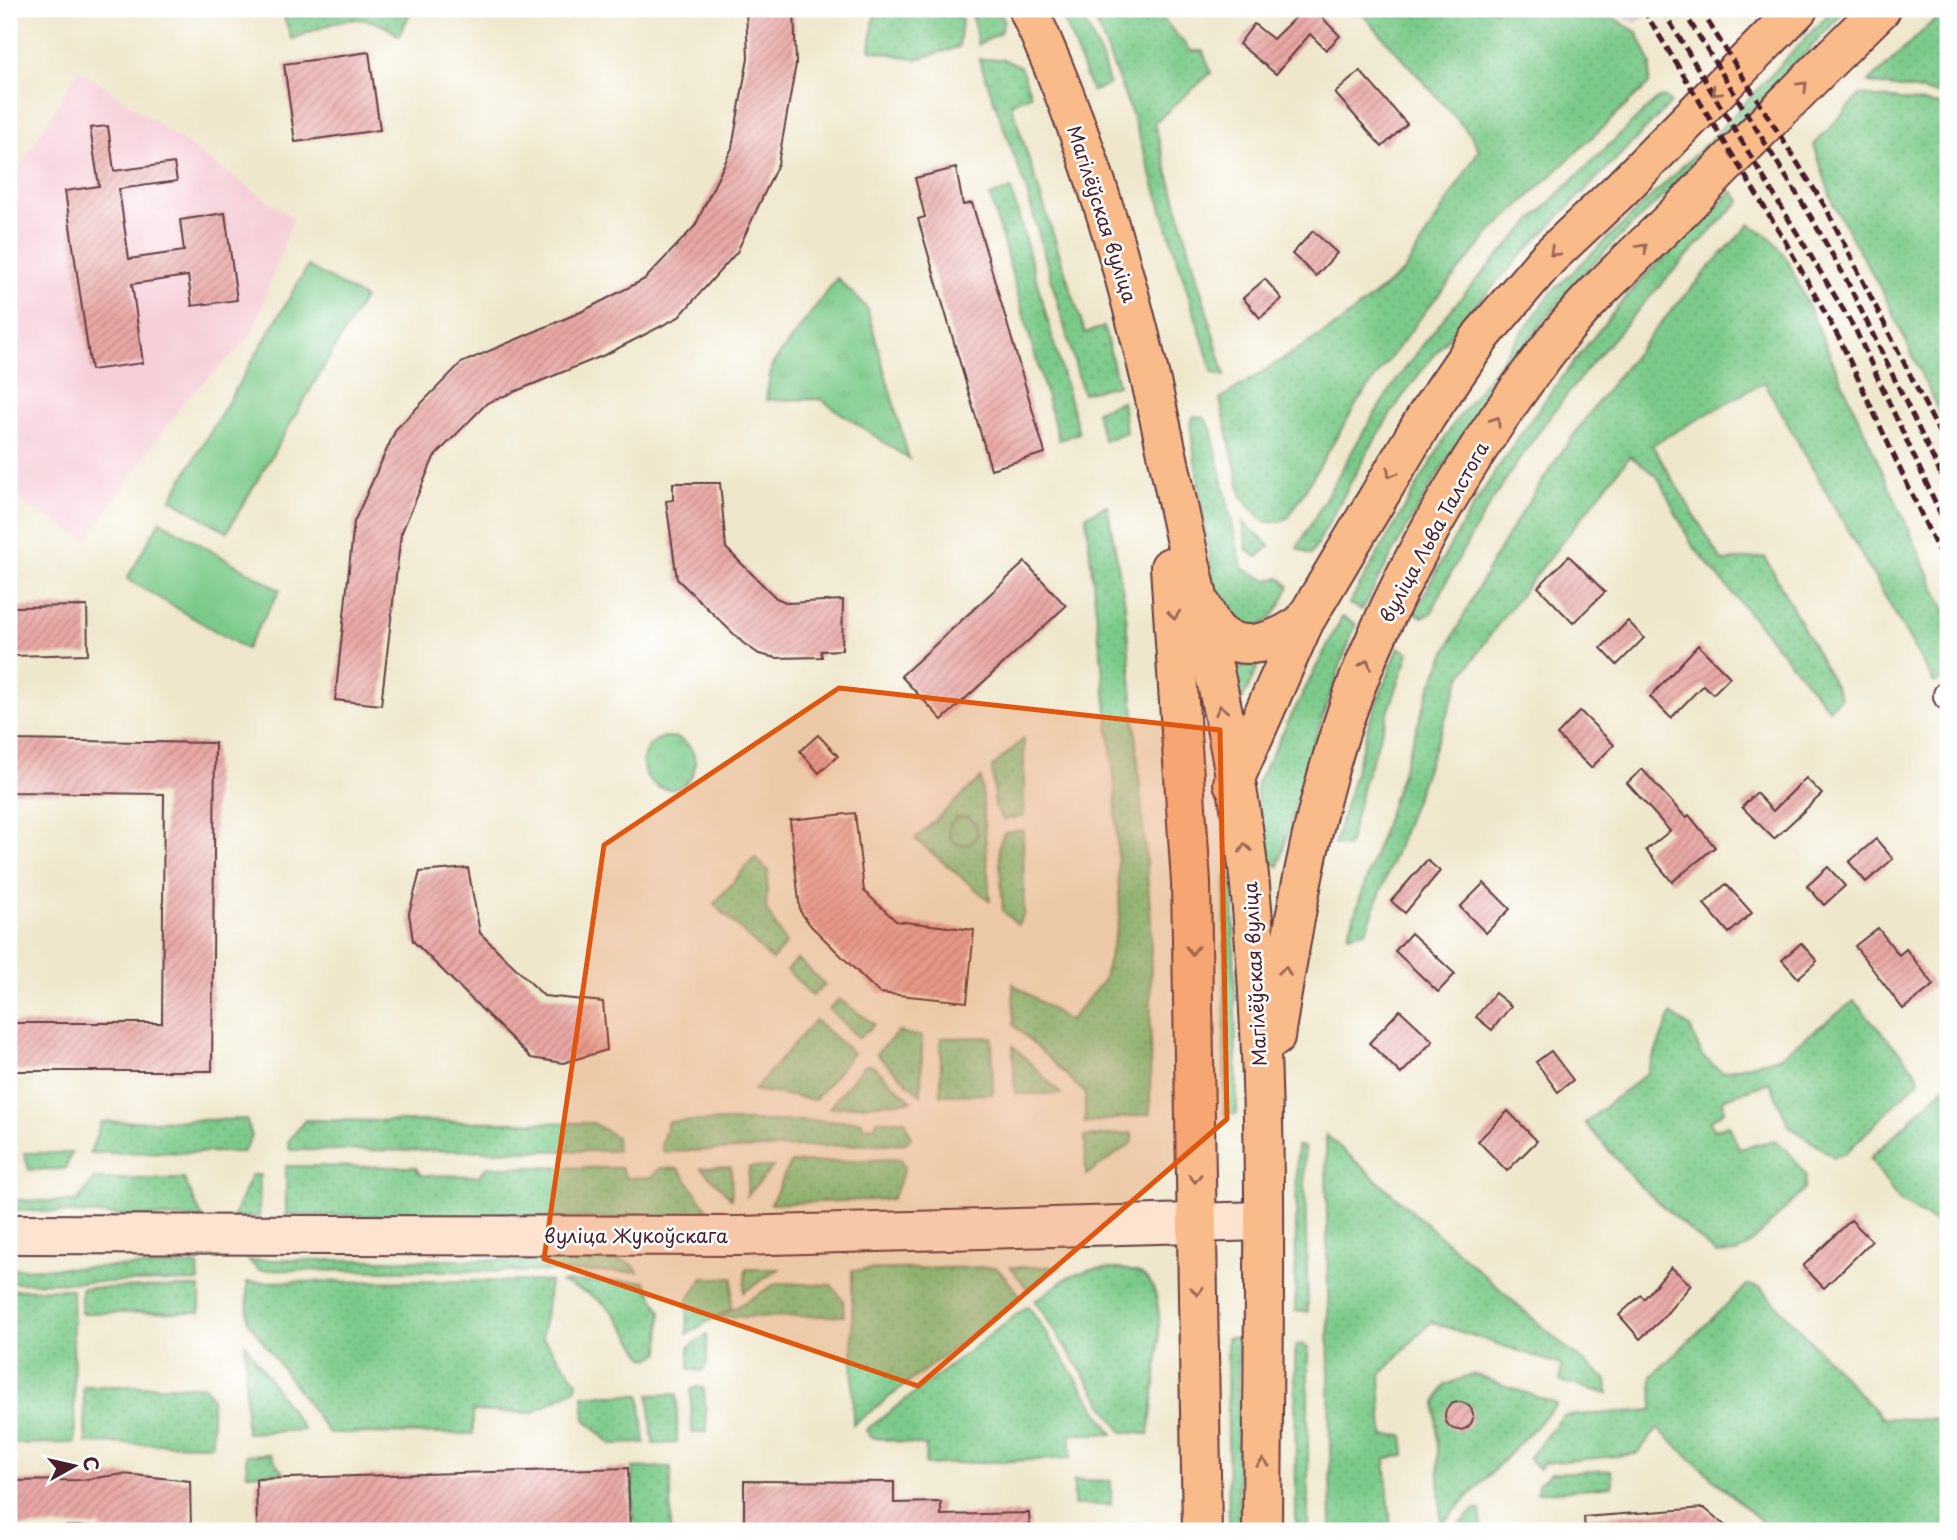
<svg xmlns="http://www.w3.org/2000/svg" width="1957" height="1540" font-family="'Playpen Sans',sans-serif">
  <defs>
    <pattern id="grass-dots" width="8" height="8" patternUnits="userSpaceOnUse" patternTransform="scale(1.75)"><rect width="8" height="8" fill="#7bca8a"/><path d="M2 2h.1M6 6h.1" fill="none" stroke="#6cad77" stroke-width="1.8" stroke-linecap="round"/></pattern>
    <pattern id="park-tufts" width="24" height="20" patternUnits="userSpaceOnUse" patternTransform="scale(1.75)"><rect width="24" height="20" fill="#7bca8a"/><path d="M3 7l-1-3M5 7V3M7 7l1-3M15 17l-1-3M17 17v-4M19 17l1-3" fill="none" stroke="#6cad77"/></pattern>
    <pattern id="building-hatch" width="6" height="6" patternUnits="userSpaceOnUse" patternTransform="scale(1.75)"><rect width="6" height="6" fill="#e9a8a5"/><path d="M-1 1l2-2M0 6l6-6M5 7l2-2" fill="none" stroke="#bf8887"/></pattern>
  </defs>
  <rect width="100%" height="100%" fill="#fff"/>
  <filter id="ink" filterUnits="userSpaceOnUse"><feTurbulence type="fractalNoise" baseFrequency=".0143" numOctaves="2"/><feDisplacementMap in="SourceGraphic" scale="14" xChannelSelector="R" yChannelSelector="G"/><feConvolveMatrix kernelMatrix="1 2 1 2 8 2 1 2 1" color-interpolation-filters="sRGB"/></filter>
  <filter id="wash" filterUnits="userSpaceOnUse"><feTurbulence type="fractalNoise" baseFrequency=".00686" numOctaves="4" result="noise"/><feDisplacementMap in="SourceGraphic" scale="28" xChannelSelector="R" yChannelSelector="G"/><feGaussianBlur stdDeviation="1.57" result="paint"/><feColorMatrix in="noise" values="0 0 0 0 0 0 0 0 0 0 0 0 0 0 0 0 0 1.4 0 .05"/><feComposite in="paint" operator="in"/></filter>
  <g filter="url(#wash)">
    <rect width="100%" height="100%" fill="#efe7cc"/>
    <!-- built -->
    <path fill="#f6cfd8" d="M79 69 293 218 251 337 186 399 86 540 9 494V185Z"/>
    <!-- industrial -->
    <path fill="#d1bdca" d="M1612 9H1657L1636 23Z"/>
    <!-- grass -->
    <g fill="url(#grass-dots)" stroke="#62745a" stroke-width="2">
      <path d="M294 9H412L399 36C361 5 332 24 292 39L282 12Z"/>
      <path d="M875 9H956L962 20 959 47 917 59 870 50Z"/>
      <path d="M971 9H998L1004 20 1000 33 978 45Z"/>
      <path d="M1060 9H1079L1102 59 1109 84 1092 92Z"/>
      <path d="M1091 9H1154L1191 51H1203L1211 73 1154 123 1225 376 1213 373 1133 117Z"/>
      <path d="M1358 9H1598L1637 32 1651 65 1649 84 1491 232 1427 309 1357 403 1289 517 1279 522H1265L1242 497 1220 399 1341 322 1404 271 1479 150 1471 135Z"/>
      <path d="M1833 9H1847C1803 54 1762 103 1716 147 1664 198 1604 246 1558 303 1480 397 1419 502 1362 610L1349 604 1452 426 1552 292 1711 139Z"/>
      <path d="M1946 9 1948 95 1868 83Z"/>
      <path d="M979 59H1002L1020 66 1031 95 1011 104 1085 333 1104 327 1118 385 1083 393 1027 192Z"/>
      <path d="M1860 95 1941 105 1948 111V432L1887 300 1833 204 1814 145Z"/>
      <path d="M1664 97 1671 103C1582 196 1488 281 1411 385 1372 437 1343 499 1311 555L1297 548C1330 492 1360 433 1397 380 1470 275 1565 187 1657 99Z"/>
      <path d="M1011 189 1079 433 1059 440 990 196Z"/>
      <path d="M1733 191 1740 201C1620 324 1503 455 1431 614L1423 617 1415 613C1471 496 1550 387 1634 288 1664 254 1700 224 1733 191Z"/>
      <path d="M1750 224 1772 239 1787 259 1948 617V677L1934 683 1764 382 1652 445 1722 561 1765 557 1841 697 1829 709 1692 545 1657 476 1630 456 1503 617 1461 677 1366 931 1348 935 1430 688C1503 514 1620 360 1750 224Z"/>
      <path d="M1122 401 1126 432 1104 441 1096 411Z"/>
      <path d="M1194 416 1204 418 1211 429 1242 568 1266 580 1280 578 1289 586C1277 617 1264 636 1229 622L1215 596 1190 424Z"/>
      <path d="M1107 505 1125 604 1151 922 1150 1114 1085 1123V1093L1014 1025 1013 984 1069 1021 1103 981 1120 917 1115 786 1086 516Z"/>
      <path d="M1243 522 1270 546 1257 557 1247 550Z"/>
      <path d="M1342 617 1356 624C1325 704 1300 783 1279 866L1264 859 1256 785Z"/>
      <path d="M1399 647 1409 653 1364 782 1348 847 1334 845 1371 717Z"/>
      <path d="M1225 663 1240 668 1259 664 1243 699 1233 707Z"/>
      <path d="M1024 739V816L1003 820 995 807 992 767Z"/>
      <path d="M981 778 990 901 915 839Z"/>
      <path d="M1023 830 1024 914 1018 925 1003 911 999 847 1004 833Z"/>
      <path d="M755 857 768 871 766 909 786 944 772 960 714 904Z"/>
      <path d="M1230 865 1233 877 1237 1114H1224L1225 878Z"/>
      <path d="M798 959 825 985 812 996 787 970Z"/>
      <path d="M839 999 874 1024 859 1038 829 1009Z"/>
      <path d="M1854 1001 1916 1071 1919 1080 1846 1153 1834 1157 1789 1126 1770 1082 1723 1099 1724 1111 1710 1121 1713 1130 1729 1125 1739 1149 1775 1140 1788 1151 1806 1175 1805 1189 1750 1244 1736 1253 1716 1254 1640 1186 1585 1123 1647 1073 1671 1014 1690 1027 1702 1056 1722 1072 1779 1057Z"/>
      <path d="M815 1020 853 1053 815 1100 754 1090Z"/>
      <path d="M898 1032 922 1037 921 1095 876 1054Z"/>
      <path d="M992 1037 993 1094 941 1095V1038Z"/>
      <path d="M1013 1046 1061 1094H1015Z"/>
      <path d="M864 1065H872L912 1101 829 1108Z"/>
      <path d="M1948 1084V1230L1899 1201 1870 1158Z"/>
      <path d="M246 1119 252 1136 243 1152 90 1153 101 1122Z"/>
      <path d="M305 1120 593 1123 616 1137 617 1151 290 1150 288 1142Z"/>
      <path d="M877 1120H905L911 1137 906 1143 664 1152 661 1146 668 1121H862L863 1127 876 1126Z"/>
      <path d="M1132 1133 1133 1142 1086 1175 1085 1137Z"/>
      <path d="M1326 1135 1564 1346 1607 1380 1608 1394 1560 1381 1561 1365 1431 1322 1380 1375 1383 1436 1403 1435 1405 1456 1385 1458 1391 1531H1331Z"/>
      <path d="M1297 1146 1304 1147 1308 1312 1295 1311Z"/>
      <path d="M72 1153 65 1169 29 1170 24 1153Z"/>
      <path d="M901 1159 905 1168 892 1199 771 1204 790 1163Z"/>
      <path d="M286 1166 415 1167 421 1175 478 1176 487 1167 621 1168 626 1178 652 1177 660 1168 679 1169 715 1220 286 1215Z"/>
      <path d="M731 1167 732 1199 701 1168Z"/>
      <path d="M749 1167H773L747 1196Z"/>
      <path d="M251 1175H260L259 1217 233 1218Z"/>
      <path d="M94 1179H184L203 1219 9 1210V1194L11 1200 77 1202Z"/>
      <path d="M248 1260H621L633 1265 638 1272 259 1270Z"/>
      <path d="M198 1265 199 1281 9 1283V1269Z"/>
      <path d="M996 1267 1021 1296 853 1425 852 1270Z"/>
      <path d="M1011 1267H1060L1028 1290Z"/>
      <path d="M746 1269H779L744 1292Z"/>
      <path d="M1091 1269C1109 1269 1135 1266 1148 1280 1171 1305 1152 1400 1149 1434L1122 1432 1035 1301 1068 1277Z"/>
      <path d="M703 1278H733L731 1308 687 1334 688 1300Z"/>
      <path d="M550 1281 542 1337 577 1381 575 1389 532 1413 473 1411V1434L329 1433 248 1321 247 1282Z"/>
      <path d="M645 1281 661 1312 660 1352 649 1359 644 1357C616 1314 611 1299 559 1282Z"/>
      <path d="M777 1283 831 1285 843 1300 844 1316 720 1317Z"/>
      <path d="M1747 1285 1761 1288 1882 1418 1948 1420V1531H1772L1658 1429 1636 1454 1544 1463 1539 1469 1528 1458 1563 1416 1653 1410 1652 1376Z"/>
      <path d="M200 1287V1312L81 1313V1288Z"/>
      <path d="M72 1289 75 1443 9 1444V1290Z"/>
      <path d="M1028 1306 1113 1434H1071V1458L925 1465 926 1446 870 1437 866 1430Z"/>
      <path d="M707 1335V1363L704 1369 699 1371 689 1368V1347Z"/>
      <path d="M1227 1338H1238L1239 1531H1229Z"/>
      <path d="M245 1343 304 1430 246 1433Z"/>
      <path d="M1303 1344 1308 1349V1531H1296L1295 1346Z"/>
      <path d="M1473 1374 1557 1404 1441 1525 1436 1403 1445 1385Z"/>
      <path d="M83 1386H205L212 1398V1445L86 1443Z"/>
      <path d="M697 1387 704 1389 707 1432 692 1433 691 1390Z"/>
      <path d="M677 1394V1443L653 1444 649 1395Z"/>
      <path d="M583 1395H640L645 1443 611 1444 585 1419Z"/>
      <path d="M270 1454 283 1472 247 1474 246 1455Z"/>
      <path d="M671 1467V1531H633L632 1468Z"/>
      <path d="M1611 1470 1612 1486 1537 1493 1538 1484 1551 1473Z"/>
      <path d="M1074 1480 1111 1481V1505H1074Z"/>
      <path d="M1474 1510H1480L1482 1531H1452Z"/>
    </g>
    <!-- park -->
    <g fill="url(#park-tufts)" stroke="#62745a" stroke-width="2">
      <path d="M837 278 867 308 909 459 820 399 766 400 772 365Z"/>
      <circle cx="669" cy="763" r="26"/>
      <circle cx="963" cy="831" r="14"/>
    </g>
    <!-- pitch -->
    <g fill="#7bca8a" stroke="#62745a" stroke-width="2">
      <path d="M308 266 364 298 227 532 171 499Z"/>
      <path d="M160 521 280 590 246 649 127 579Z"/>
    </g>
    <g id="blocks">
      <!-- building -->
      <g fill="url(#building-hatch)">
        <path d="M746 9H794L796 64 778 164 737 252 679 317 607 354 487 403 434 457 401 534 381 705 335 700 354 522 396 429 461 363 583 311 645 279 695 226 732 148 748 58Z"/>
        <path d="M1304 9H1314L1340 36 1326 50 1310 34 1276 74 1239 44 1254 24 1273 39Z"/>
        <path d="M369 52 380 130 295 142 284 64Z"/>
        <path d="M1360 71 1407 124 1382 147 1335 93Z"/>
        <path d="M108 126 114 171 174 163 177 181 119 189 129 259 184 251 180 220 225 213 237 300 192 306 188 276 132 284 143 363 91 370 65 191 99 186 90 128Z"/>
        <path d="M956 168 963 205 972 203 1045 453 991 469 918 219 925 217 915 178Z"/>
        <path d="M1313 231 1337 253 1316 276 1292 254Z"/>
        <path d="M1265 279 1282 299 1260 318 1243 298Z"/>
        <path d="M673 483H720L726 548 776 598 788 603 843 600 842 650 821 651 822 657 776 658 759 654 743 643 677 579 666 501 673 500Z"/>
        <path d="M1569 556 1605 592 1573 623 1538 587Z"/>
        <path d="M1025 562 1066 606 942 720 901 676Z"/>
        <path d="M87 606 88 654 13 656 12 607Z"/>
        <path d="M1628 621 1644 638 1617 665 1601 648Z"/>
        <path d="M1698 645 1730 677 1713 694 1703 685 1671 718 1650 697Z"/>
        <path d="M1580 711 1614 745 1591 768 1557 735Z"/>
        <path d="M818 735 838 756 819 773 800 751Z"/>
        <path d="M9 740 215 743 212 1071H9V1023H162L164 794 9 792Z"/>
        <path d="M1642 769 1686 818 1689 815 1715 847 1672 882 1646 850 1670 831 1627 783Z"/>
        <path d="M1806 778 1822 794 1774 839 1742 807 1756 793 1773 811Z"/>
        <path d="M855 813 864 891 896 921 974 930 967 1002 879 993 811 926 800 911 790 820Z"/>
        <path d="M1876 839 1893 859 1866 882 1849 862Z"/>
        <path d="M1427 860 1440 871 1405 913 1391 901Z"/>
        <path d="M1828 867 1845 886 1824 905 1807 886Z"/>
        <path d="M468 868 480 933 544 996 603 1002 607 1050 563 1063 531 1058 413 941 409 913 420 872Z"/>
        <path d="M1484 883 1510 909 1486 933 1460 907Z"/>
        <path d="M1726 884 1752 913 1729 933 1704 904Z"/>
        <path d="M1878 928 1899 955 1906 949 1934 985 1903 1009 1855 946Z"/>
        <path d="M1411 933 1455 974 1438 992 1395 951Z"/>
        <path d="M1801 943 1817 961 1798 978 1782 960Z"/>
        <path d="M1495 993 1511 1006 1492 1030 1476 1017Z"/>
        <path d="M1400 1010 1433 1041 1401 1074 1369 1043Z"/>
        <path d="M1551 1051 1573 1080 1558 1092 1536 1062Z"/>
        <path d="M1508 1111 1537 1141 1507 1171 1478 1141Z"/>
        <path d="M1851 1220 1872 1241 1824 1288 1803 1266Z"/>
        <path d="M1671 1267 1691 1285 1661 1320 1640 1339 1619 1315 1641 1295 1644 1299Z"/>
        <circle cx="1459" cy="1416" r="14"/>
        <path d="M628 1468 630 1531H587V1528L257 1531 256 1479Z"/>
        <path d="M124 1474 190 1481 191 1530 99 1531 102 1526 9 1527V1481L80 1480Z"/>
        <path d="M744 1481 894 1482V1503L941 1502V1515L1029 1513 1030 1531H744Z"/>
        <path d="M1704 1508 1732 1531H1585L1584 1517Z"/>
      </g>
    </g>
  </g>
  <g filter="url(#ink)">
    <use href="#blocks" fill-opacity="0" stroke="#633d43" stroke-width="2"/>
    <g fill="none" stroke-linecap="round" stroke-linejoin="round">
      <defs>
        <path id="minor" d="M1948 695V696"/>
        <path id="secondary" d="M9 1234 738 1236 1263 1221"/>
        <g id="primary">
          <path d="M1028 9C1100 164 1143 333 1177 501 1203 625 1236 750 1249 876 1271 1093 1263 1313 1262 1531"/>
          <path d="M1170 567 1191 882 1202 1531"/>
          <path d="M1201 604C1205 612 1209 621 1214 628 1238 658 1280 640 1304 622"/>
          <path d="M1233 783 1304 622 1427 415 1482 335 1548 258 1620 190 1798 9"/>
          <path d="M1275 1037C1296 903 1320 762 1376 638 1424 529 1488 426 1561 333 1595 291 1638 253 1677 214 1745 145 1812 76 1881 9"/>
        </g>
      </defs>
      <!-- minor casing -->
      <use href="#minor" stroke="#633d43" stroke-width="32"/>
      <!-- secondary casing -->
      <use href="#secondary" stroke="#633d43" stroke-width="42"/>
      <!-- primary casing -->
      <use href="#primary" stroke="#633d43" stroke-width="42"/>
      <!-- minor -->
      <use href="#minor" stroke="#fff" stroke-width="28"/>
      <!-- secondary -->
      <use href="#secondary" stroke="#fde4d1" stroke-width="38"/>
      <!-- primary -->
      <use href="#primary" stroke="#fabb8b" stroke-width="38"/>
      <!-- rail -->
      <g stroke="#4a1f2b" stroke-width="5" stroke-dasharray="10 5" stroke-linecap="butt">
        <path d="M1643 9 1785 241 1840 340 1948 572"/>
        <path d="M1662 9 1856 331 1948 530"/>
        <path d="M1682 9 1811 217 1846 279 1948 489"/>
        <path d="M1700 9 1826 208 1948 450"/>
      </g>
    </g>
    <!-- one-way arrows -->
    <defs><path id="oneway-chevron" d="M-2-3.5L2.5 0L-2 3.5" fill="none" stroke-width="1.6" stroke-linecap="round" stroke-linejoin="round" transform="scale(1.75)"/></defs>
    <g stroke="#996556">
      <use href="#oneway-chevron" transform="translate(1803 86) rotate(-45)"/>
      <use href="#oneway-chevron" transform="translate(1716 92) rotate(134)"/>
      <use href="#oneway-chevron" transform="translate(1643 248) rotate(-46)"/>
      <use href="#oneway-chevron" transform="translate(1554 252) rotate(136)"/>
      <use href="#oneway-chevron" transform="translate(1496 421) rotate(-56)"/>
      <use href="#oneway-chevron" transform="translate(1391 473) rotate(122)"/>
      <use href="#oneway-chevron" transform="translate(1174 615) rotate(86)"/>
      <use href="#oneway-chevron" transform="translate(1366 664) rotate(-70)"/>
      <use href="#oneway-chevron" transform="translate(1221 710) rotate(-102)"/>
      <use href="#oneway-chevron" transform="translate(1245 848) rotate(-98)"/>
      <use href="#oneway-chevron" transform="translate(1192 950) rotate(89)"/>
      <use href="#oneway-chevron" transform="translate(1285 971) rotate(-81)"/>
      <use href="#oneway-chevron" transform="translate(1195 1178) rotate(89)"/>
      <use href="#oneway-chevron" transform="translate(1197 1291) rotate(89)"/>
      <use href="#oneway-chevron" transform="translate(1263 1463) rotate(-90)"/>
    </g>
  </g>
  <!-- marked area -->
  <path fill="#e0560e" fill-opacity="0.2" stroke="#e0560e" stroke-width="5" stroke-linejoin="round" d="M839 688 1220 730 1227 1119 918 1386 544 1259 604 845Z"/>
  <g text-anchor="middle" stroke-width="5" stroke-linejoin="round" paint-order="stroke">
    <!-- street labels -->
    <g font-size="19" fill="#4a1f2b" stroke="#fff">
      <text transform="translate(1102 214) rotate(72)" y="7">Магілёўская вуліца</text>
      <text transform="translate(1434 532) rotate(-61)" y="7">вуліца Льва Талстога</text>
      <text transform="translate(1255 974) rotate(-93)" y="7">Магілёўская вуліца</text>
      <text x="636" y="1243">вуліца Жукоўскага</text>
    </g>
  </g>
  <!-- margin -->
  <rect width="1957" height="1540" fill="none" stroke="#fff" stroke-width="35"/>
  <!-- north arrow -->
  <g transform="translate(74 1466) rotate(82)" stroke="#ffffff" stroke-width="5" paint-order="stroke">
  <path d="M0-5L12 26L0 18L-12 26Z" fill="#4a1f2b"/>
  <text y="-10" font-size="19" font-weight="bold" text-anchor="middle" fill="#4a1f2b">С</text>
  </g>
</svg>
